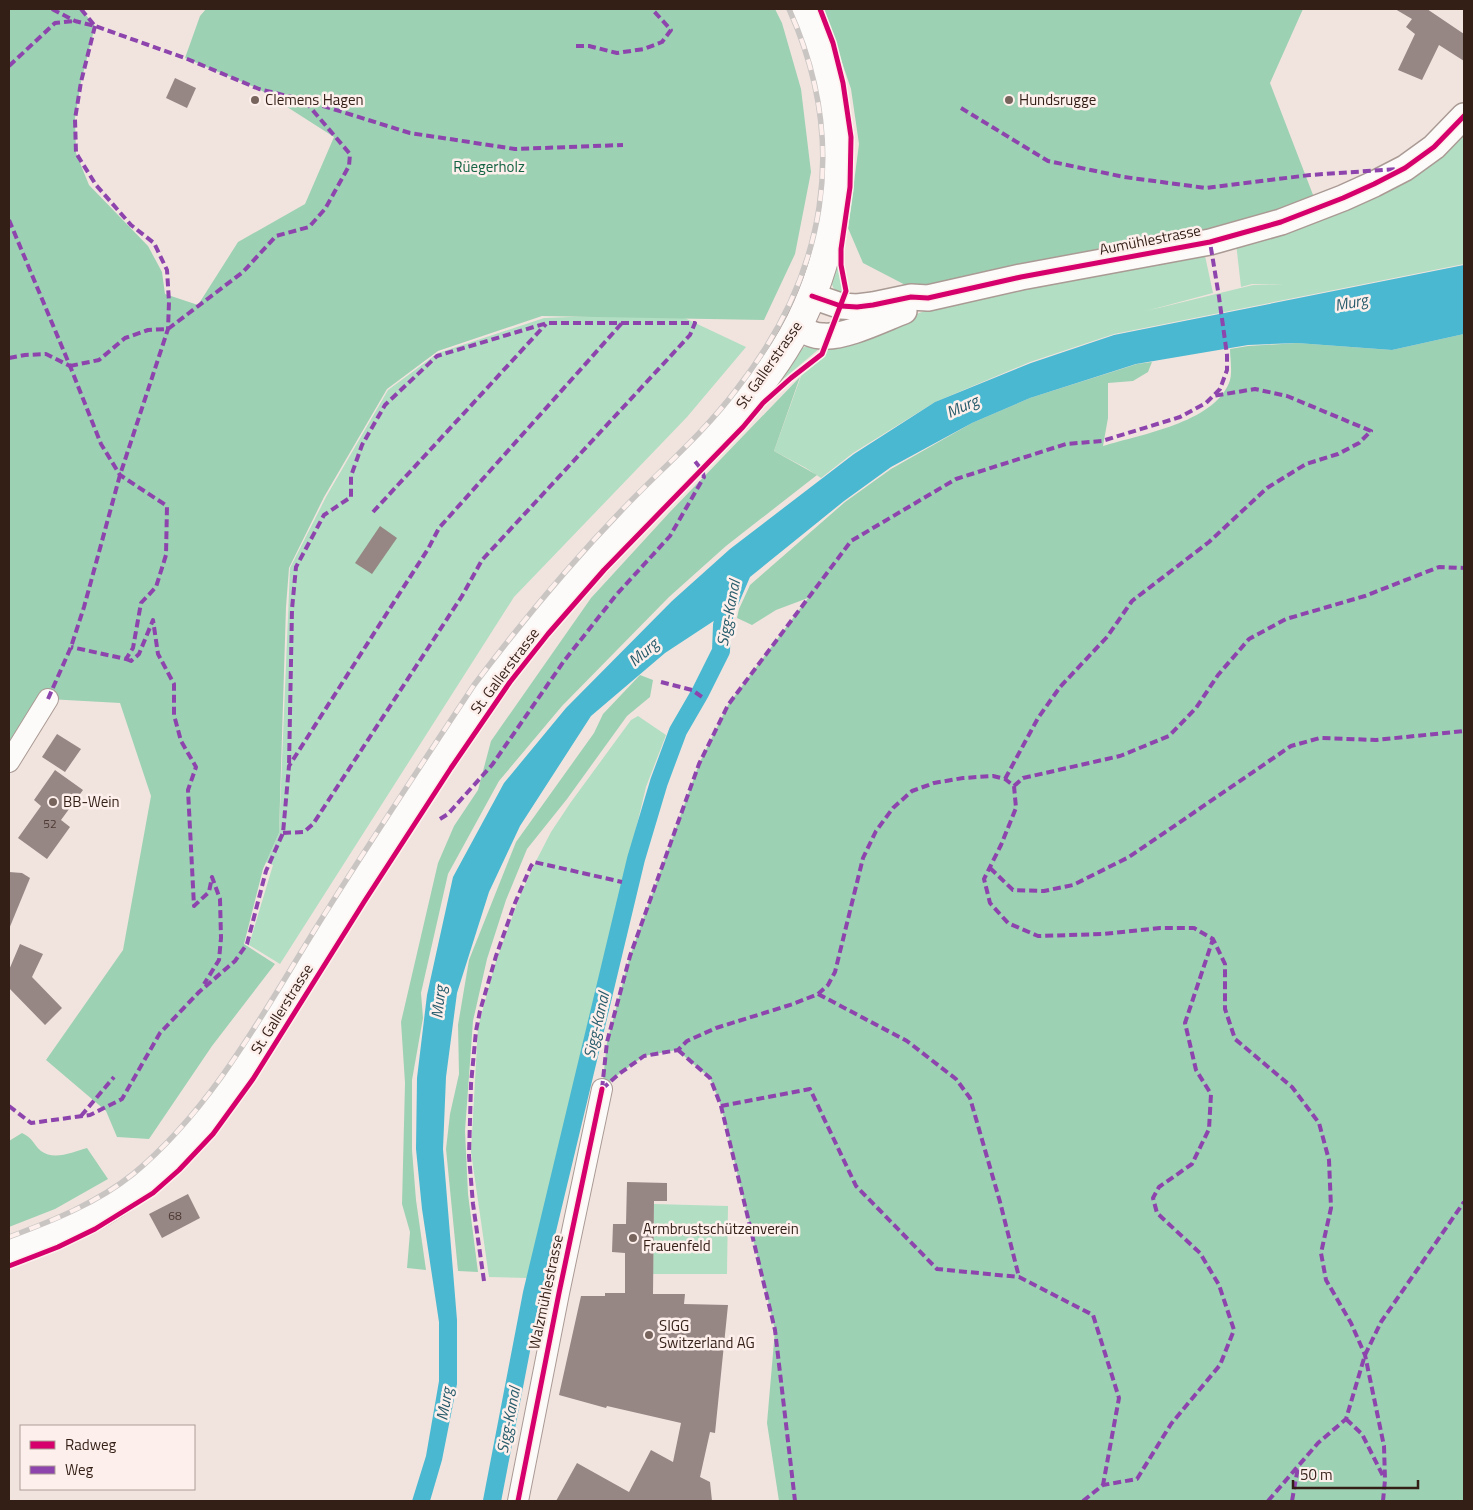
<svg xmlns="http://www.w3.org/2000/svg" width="1473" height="1510" font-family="'Titillium Web',sans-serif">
  <rect width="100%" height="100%" fill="#f1e4df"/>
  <!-- green -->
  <g fill="#b2dec3">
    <path d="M1464 127V264L1114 334 1030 362 935 402 853 453 821 478 806 468 774 451 801 376 824 357 830 345 961 298 1204 251 1213 293 1146 311 1253 285H1284L1252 284 1241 287 1236 243Z"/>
    <path d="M837 248 843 288 841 297C824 283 833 266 837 248Z"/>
    <path d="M674 313 746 347 687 417 514 597 280 964 249 945 273 865 266 862 279 833 290 568 326 497 388 390 438 353 544 318Z"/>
    <path d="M808 346 820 348 762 397 799 349Z"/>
    <path d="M638 716 666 735 646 787 528 1278 489 1277 471 1152 478 1027 496 961 520 896 536 861 551 832 571 802 631 720Z"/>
    <path d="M654 1204 728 1206 727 1274H653Z"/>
  </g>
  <!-- forest -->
  <g fill="#9dd1b4">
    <path d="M9 9H81L95 26 81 82 75 118 76 153 89 185 148 246 162 272 165 294 198 305 238 242 305 204 334 137 259 89 185 58 200 16 206 9H775L782 23 801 89 811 172 795 254 764 320 542 316 438 351 387 389 324 497 289 568 286 607 279 833 263 869 244 944 275 964 212 1046 149 1139 117 1137 106 1111 46 1060 123 950 151 796 120 703 48 699 9 762Z"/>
    <path d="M824 9H1303L1270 83 1315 200 1211 233 915 290 863 263 848 228 859 144 851 89Z"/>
    <path d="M1464 334V1501H779L767 1423 775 1330 721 1106 710 1078 677 1050 644 1056 619 1074 602 1089 607 1042 630 956 699 764 728 705 808 598 776 610 752 625 737 618 739 609 750 585 845 502 891 469 972 423 1030 398 1137 364 1152 362 1148 372 1133 381 1108 383V418L1103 446C1142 434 1212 423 1229 383 1233 374 1230 358 1230 349L1248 346 1297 343 1392 350Z"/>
    <path d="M800 377 774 451 817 475 726 546 669 597 562 706 499 781 448 874 421 993 423 1018 412 1080V1150L416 1200 426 1270 407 1268 410 1232 402 1204 405 1083 401 1022 438 863 454 826 478 790 491 741 591 598 669 513Z"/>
    <path d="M640 675 653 680 650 697 627 716 567 799 527 849 506 900 487 959 473 1021 465 1131 468 1194 478 1272 458 1271 446 1149 450 1114 459 1074 458 1025 469 960 516 842 594 733 603 714Z"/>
    <path d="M22 1133C33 1138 33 1144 41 1151 54 1161 73 1152 87 1148L108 1179 55 1209 9 1227V1141Z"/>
  </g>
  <!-- water -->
  <path fill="#4ab8d0" d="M1464 265V334L1392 350 1297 343 1248 345 1136 364 1030 398 972 423 891 467 844 501 750 577 738 605 665 653 591 716 520 826 489 892 457 993 446 1077 443 1149 457 1320V1384L442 1460 430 1501H412L426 1456 439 1381V1322L422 1209 416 1149 417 1078 427 995 453 877 504 783 566 708 672 601 730 549 854 454 935 402 1031 363 1114 335Z"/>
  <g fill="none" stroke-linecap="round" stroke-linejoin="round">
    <!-- canal -->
    <path stroke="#4ab8d0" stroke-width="18" d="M492 1501 532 1293 636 859 659 782 678 731 700 693 721 651 722 625 731 591"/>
  </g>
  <!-- building -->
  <g fill="#968684">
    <path d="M1395 9H1427L1464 34V61L1439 45 1422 80 1398 70 1415 34 1406 27 1412 19Z"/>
    <path d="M175 78 196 88 187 108 166 98Z"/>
    <path d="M380 526 397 538 372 574 355 563Z"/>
    <path d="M57 734 81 749 65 772 42 757Z"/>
    <path d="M55 770 83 790 61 820 70 827 47 859 18 838 41 806 34 800Z"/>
    <path d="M9 872 22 873 30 878 9 929Z"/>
    <path d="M20 944 43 954 32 977 62 1008 45 1025 9 988V970Z"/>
    <path d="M627 1182 667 1183V1201H654L653 1294H685L684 1304 728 1305 715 1433 710 1432 700 1477 710 1482 712 1501H556L577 1463 629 1492 651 1450 673 1462 681 1423 607 1406 606 1408 559 1395 581 1296H605V1293H625V1253L612 1252 613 1224H626Z"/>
    <path d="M188 1194 200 1218 162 1238 149 1214Z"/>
  </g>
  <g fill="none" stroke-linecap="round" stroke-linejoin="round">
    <defs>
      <g id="minor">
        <path d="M9 762 48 699"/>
        <path d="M518 1501 559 1293 602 1089"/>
      </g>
      <g id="tertiary">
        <path d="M812 296 841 306 857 307 873 305 911 297 928 298 1021 277 1210 242 1281 222 1343 198 1374 184 1405 168 1434 147 1464 116"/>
        <path d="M798 327C806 332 813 336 823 336 845 338 883 319 904 311"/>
      </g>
      <path id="secondary" d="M9 1252C37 1241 67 1231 93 1217 153 1184 197 1136 237 1081 282 1009 327 937 373 865 423 786 473 707 532 633 572 584 616 537 661 492 715 437 776 379 807 307 848 215 848 101 806 9"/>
    </defs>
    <!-- minor casing -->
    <use href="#minor" stroke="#aa9a94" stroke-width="22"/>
    <!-- tertiary casing -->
    <use href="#tertiary" stroke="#aa9a94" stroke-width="28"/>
    <!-- secondary casing -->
    <use href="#secondary" stroke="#aa9a94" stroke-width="30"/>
    <!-- minor -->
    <use href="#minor" stroke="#fdfbfa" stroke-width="20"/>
    <!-- tertiary -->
    <use href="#tertiary" stroke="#fdfbfa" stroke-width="25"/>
    <!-- secondary -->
    <use href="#secondary" stroke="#fdfbfa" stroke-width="28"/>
    <defs>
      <path id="rail" d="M9 1237C52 1221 97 1203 133 1174 214 1107 264 1011 319 923 369 843 422 764 474 685 520 624 569 565 622 510 660 470 703 434 736 390 826 275 850 144 789 9"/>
    </defs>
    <!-- rail casing -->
    <use href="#rail" stroke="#c9c5c3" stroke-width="5.5"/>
    <!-- rail -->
    <use href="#rail" stroke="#fdf0ec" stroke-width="4" stroke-dasharray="11" stroke-linecap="butt"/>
    <!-- quiet -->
    <g stroke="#8e44ad" stroke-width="4" stroke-dasharray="8 4" stroke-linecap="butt">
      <path d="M52 9 75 21 95 26 185 58 259 89 304 100 410 133 515 149 623 145"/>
      <path d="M81 9 95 26"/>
      <path d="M576 46H589L617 53 644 49 662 42 671 30 652 9"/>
      <path d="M9 66 55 23 75 21"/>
      <path d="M961 108 1048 161 1124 177 1206 188 1310 175 1397 169"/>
      <path d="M9 220 70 366 101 444 120 475 167 506 166 555 156 587 141 603 133 648 126 659 71 647"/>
      <path d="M9 358 25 355 46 354 70 366"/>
      <path d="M70 366 99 360 125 338 148 330 168 329 243 272 276 236 309 227 325 209 349 166 350 154 304 100"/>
      <path d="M373 512 546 324"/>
      <path d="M126 659 131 661 139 654 153 620 158 654 174 684V715L181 741 196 767 188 790 194 906 209 892 212 877 220 899 221 938 219 960 204 984"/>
      <path d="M661 682 692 690 705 699"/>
      <path d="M48 699 71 647 84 607 120 475 168 329 169 302 167 270 154 243 131 225 96 185 76 153 75 119 81 82 95 26"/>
      <path d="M1005 779 1038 718 1060 687 1107 637 1132 601 1209 542 1267 488 1306 464 1338 454 1359 443 1371 431 1287 396 1255 389 1213 396"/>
      <path d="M1014 786 1023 778 1120 756 1169 736 1196 708 1218 675 1249 639 1286 619 1365 596 1439 567 1464 568"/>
      <path d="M440 819 448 814 492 765 564 661 617 594 670 536 704 477 702 470 693 459"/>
      <path d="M283 833 304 832 313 824 462 596 482 560 690 335 695 323H547L437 356 385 405 362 445 351 476V497L324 515 296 567 292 609 289 766"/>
      <path d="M990 868 1013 890 1044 891 1073 885 1129 857 1291 746 1320 738 1376 740 1464 731"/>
      <path d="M818 994 907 1041 956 1079 970 1098 1000 1202 1019 1277"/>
      <path d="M678 1050 710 1078 721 1106 775 1330 795 1501"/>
      <path d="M602 1089 619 1074 644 1056 678 1050 687 1041 716 1028 793 1004 818 994 828 985 835 972 863 858 876 831 893 808 912 791 934 783 963 778 993 776 1005 779 1014 786 1016 808 1001 845 984 879 990 903 1008 923 1038 936 1103 934 1160 928H1194L1213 939 1225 964V1009L1235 1039 1292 1087 1319 1123 1329 1160 1331 1208 1321 1253 1326 1280 1351 1323 1365 1355 1384 1446 1385 1480 1383 1501"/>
      <path d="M602 1089 607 1042 630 956 699 764 728 705 851 541 956 479 1066 444 1102 441 1180 417 1206 403 1220 389 1227 370V355L1219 297 1210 242"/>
      <path d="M9 1106 31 1123 90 1115 122 1099 160 1033 199 992 235 961 247 944 266 871 283 833 289 766 428 549 439 528 622 323"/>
      <path d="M721 1106 810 1089 856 1186 937 1269 1019 1277 1093 1315 1119 1398 1103 1485"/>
      <path d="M81 1116 114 1077"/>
      <path d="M484 1281 473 1204 469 1156 471 1084 476 1031 480 1011 496 956 515 903 531 866 534 862 622 882"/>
      <path d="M1346 1419 1362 1434 1384 1478"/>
      <path d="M1083 1501 1103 1485 1137 1479 1171 1424 1220 1365 1234 1330 1219 1285 1200 1253 1157 1213 1153 1198 1159 1187 1192 1164 1209 1129 1211 1094 1196 1070 1185 1023 1213 939"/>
      <path d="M1268 1501 1318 1443 1346 1419 1365 1355 1381 1322 1464 1202"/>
      <path d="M1292 1501 1298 1467"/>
    </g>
    <defs>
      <g id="cycleway">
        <path d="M812 296 841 306 857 307 873 305 911 297 928 298 1021 277 1210 242 1281 222 1343 198 1374 184 1405 168 1434 147 1464 116"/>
        <path d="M9 1266 58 1247 95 1229 153 1193 179 1170 213 1134 253 1079 364 902 451 768 510 682 548 634 604 570 743 427 763 403 791 378 822 354 846 291 841 265V249L850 187 851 137 843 83 833 43 820 9"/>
        <path d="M518 1501 559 1293 602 1089"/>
      </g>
    </defs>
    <!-- cycleway casing -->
    <use href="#cycleway" stroke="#fdf0ec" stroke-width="8"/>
    <!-- cycleway -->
    <use href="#cycleway" stroke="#d6006c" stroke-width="5"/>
  </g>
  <!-- markers -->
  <g fill="#76645d" stroke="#fdf0ec" stroke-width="2">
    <circle cx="255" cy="100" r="5"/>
    <circle cx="1009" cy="100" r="5"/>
    <circle cx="53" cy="802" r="5"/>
    <circle cx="633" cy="1238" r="5"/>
    <circle cx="649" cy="1335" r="5"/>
  </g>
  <g text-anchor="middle" stroke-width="5" stroke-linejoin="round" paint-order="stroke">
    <!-- number labels -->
    <g font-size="12" fill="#4c3932">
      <text x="50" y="828">52</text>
      <text x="175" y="1220">68</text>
    </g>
    <!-- poi labels -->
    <g font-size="15" fill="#341f17" stroke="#fdf0ec" text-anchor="start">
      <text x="265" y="105">Clemens Hagen</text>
      <text x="1019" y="105">Hundsrugge</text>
      <text x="63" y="807">BB-Wein</text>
      <text x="643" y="1234">Armbrustschützenverein<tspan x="643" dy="17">Frauenfeld</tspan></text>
      <text x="659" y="1331">SIGG<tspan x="659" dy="17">Switzerland AG</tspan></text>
    </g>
    <!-- park labels -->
    <g font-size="15" fill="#136343" stroke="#fdf0ec">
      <text x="489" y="172">Rüegerholz</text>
    </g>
    <!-- street labels -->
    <g font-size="15" fill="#341f17" stroke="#fdf0ec">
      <text transform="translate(1150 240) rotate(-11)" y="5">Aumühlestrasse</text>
      <text transform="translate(769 365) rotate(-55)" y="5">St. Gallerstrasse</text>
      <text transform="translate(505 671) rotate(-53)" y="5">St. Gallerstrasse</text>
      <text transform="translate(282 1009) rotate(-58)" y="5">St. Gallerstrasse</text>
      <text transform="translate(546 1292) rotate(-78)" y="5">Walzmühlestrasse</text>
    </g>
    <!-- water labels -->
    <g font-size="16" font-style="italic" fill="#275b6b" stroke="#fdf0ec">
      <text transform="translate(1351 302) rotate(-11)" y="6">Murg</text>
      <text transform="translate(962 406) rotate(-24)" y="6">Murg</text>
      <text transform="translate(728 613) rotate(-79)" y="6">Sigg-Kanal</text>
      <text transform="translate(643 652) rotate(-41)" y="6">Murg</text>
      <text transform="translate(438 1002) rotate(-84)" y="6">Murg</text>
      <text transform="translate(596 1025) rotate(-77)" y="6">Sigg-Kanal</text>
      <text transform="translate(444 1404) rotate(-80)" y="6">Murg</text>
      <text transform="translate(508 1420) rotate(-79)" y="6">Sigg-Kanal</text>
    </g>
  </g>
  <!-- border -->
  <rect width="1473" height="1510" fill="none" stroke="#341f17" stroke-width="20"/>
  <!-- legend -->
  <rect x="20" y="1425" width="175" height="65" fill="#fdf0ec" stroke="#ad9c97"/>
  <rect x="30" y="1441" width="25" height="8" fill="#d6006c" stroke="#ad9c97"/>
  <text x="65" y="1450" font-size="15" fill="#341f17">Radweg</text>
  <rect x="30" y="1466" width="25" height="8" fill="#8e44ad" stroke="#ad9c97"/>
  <text x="65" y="1475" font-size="15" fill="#341f17">Weg</text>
  <!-- scale -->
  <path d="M1293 1480v8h125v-8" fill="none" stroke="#341f17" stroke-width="2.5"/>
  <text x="1300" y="1480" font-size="15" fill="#341f17" stroke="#fdf0ec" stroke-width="4" paint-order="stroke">50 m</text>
</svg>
